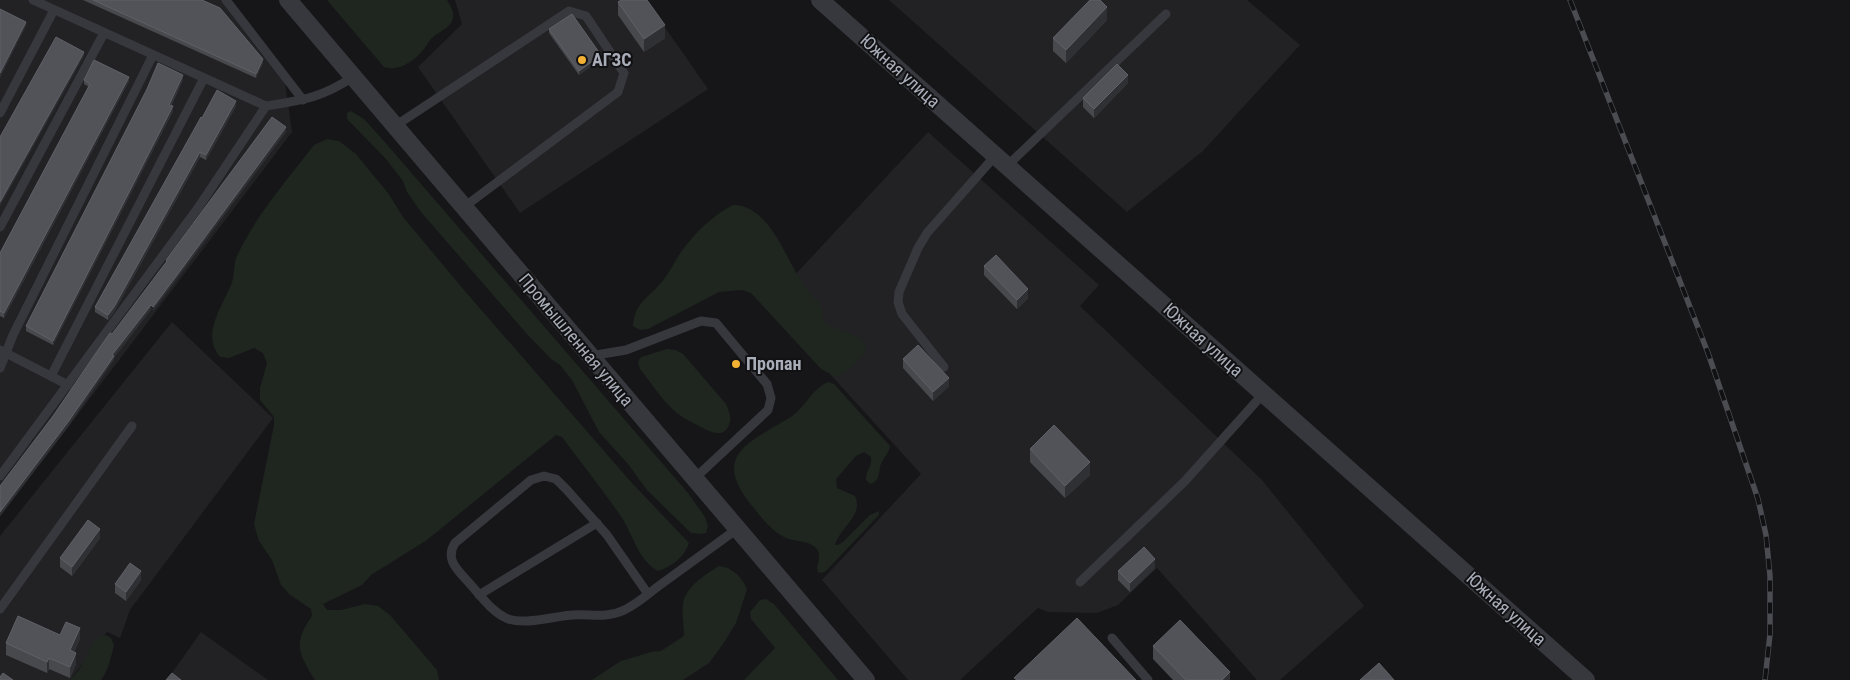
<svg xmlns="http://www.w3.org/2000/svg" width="1850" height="680" font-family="'Roboto Condensed',sans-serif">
  <rect width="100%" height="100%" fill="#161618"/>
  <!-- built -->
  <g fill="#222225">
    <path d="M0 0H230L283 69 292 132 0 517Z"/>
    <path d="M455 0H646L708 89 520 213 418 67 462 24Z"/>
    <path d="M889 0H1247L1300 45 1203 151 1127 212Z"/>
    <path d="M928 132 1099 285 1080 306 1262 480 1364 606 1280 680H1257L1157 568 1118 605 1097 613 1048 612 1038 608 960 680H908L822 580 921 474 767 305Z"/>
    <path d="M172 322 273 418 130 610 120 638 107 632 70 680H0V536Z"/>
    <path d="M201 632 268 680H167Z"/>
  </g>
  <!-- green -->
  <g fill="#1e261f">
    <path d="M327 0H447C450 6 455 12 453 18 451 28 440 31 433 37 429 40 427 45 424 49 414 61 399 72 384 67Z"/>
    <path d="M351 111 364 119 383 140 688 493 705 517 708 526 706 533 700 534 691 533 647 490 628 464 599 432 572 380 560 365 551 359 526 333 421 212 407 192 403 181 386 159 347 119V113Z"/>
    <path d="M327 139 339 141 356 154 388 193 403 217 464 290 631 482 689 543C684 558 672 566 658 571 638 560 633 535 622 518 603 490 582 464 562 437L556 435 427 540 371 575 362 585 323 604 327 610H341L365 604 378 606 390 615 437 670 439 680H315C298 653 293 643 312 616L311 609 289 594 281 585 272 560 259 541 254 524 274 425V417L260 400V388L267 363 263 353 254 348 229 358 220 357C200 333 224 305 232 282 235 274 233 264 237 256 256 215 287 180 314 145Z"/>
    <path d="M733 205C769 205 785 257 801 281 807 291 817 298 822 309 823 312 822 316 824 320 830 334 856 327 867 347 861 359 848 375 834 376L821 369 751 293 742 290 719 292 648 329 640 330 633 326C635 300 651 297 664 279 671 270 675 261 681 252 694 234 713 215 733 205Z"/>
    <path d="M667 349 676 350 683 354 726 404C730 413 733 422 726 430 720 436 711 432 705 429 698 425 690 422 684 418 666 407 653 385 640 369L638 362 641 357Z"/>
    <path d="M828 382 834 384 890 446C889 453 884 457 881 464 878 472 881 481 870 484L866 480C866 470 872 467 871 457L864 452 856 456 836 479 837 488 855 496C864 516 840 527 835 545H838L843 542 870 515 879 511V515L826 571 822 573 818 572 817 568C819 561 821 552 815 547 807 540 795 542 786 538 772 532 762 518 753 507 710 456 748 443 789 418 805 409 811 389 828 382Z"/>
    <path d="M719 566 728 568 738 575 744 583 747 589 736 623 723 644 709 663 683 680H592L621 661 651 652 661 651 684 636C684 627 681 608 684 599 689 585 706 574 719 566Z"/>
    <path d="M766 599 774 604 838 680H744L775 648 751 619 750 612 760 600Z"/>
    <path d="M106 635 111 638 114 645C112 655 107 673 101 680H70C75 675 80 669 83 663 90 651 91 638 106 635Z"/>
  </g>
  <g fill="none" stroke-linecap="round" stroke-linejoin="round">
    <!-- lane -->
    <g stroke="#37383d" stroke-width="9">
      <path d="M33 0 266 106"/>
      <path d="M226 0 303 100"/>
      <path d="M0 113 54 10"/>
      <path d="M395 126 569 11 586 16 624 73 618 92 464 207"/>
      <path d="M1007 166 1166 14"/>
      <path d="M0 227 104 33"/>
      <path d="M0 350 68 385"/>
      <path d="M590 356 626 350 701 321 716 323 767 384 771 398 768 410 694 479"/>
      <path d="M944 367 902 314 898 302 899 292 918 248 927 233 995 156"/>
      <path d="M0 368 13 335 153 55"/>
      <path d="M51 376 204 78"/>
      <path d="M0 476 198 208 266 106C303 100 321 98 353 77"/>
      <path d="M1080 582 1185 481 1263 394"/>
      <path d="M648 594 607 535 567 490 556 479 544 476 531 480 455 543C444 560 459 571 470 584 481 596 491 611 506 618 523 626 554 616 573 615 590 614 607 618 622 611 635 606 648 594 660 585 685 567 711 548 737 529"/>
      <path d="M479 595 597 523"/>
      <path d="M0 609 132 426"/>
      <path d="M1112 638 1148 680"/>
    </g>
    <!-- street -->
    <g stroke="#37383d" stroke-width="18">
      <path d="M288 0 866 680"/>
      <path d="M820 0 1586 680"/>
    </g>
    <defs>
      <path id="rail" d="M1570 0 1708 353 1758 499 1766 535 1770 576V634L1765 680"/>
    </defs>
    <!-- rail casing -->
    <use href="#rail" stroke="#4a4c52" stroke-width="5.5"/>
    <!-- rail -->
    <use href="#rail" stroke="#111113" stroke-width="4" stroke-dasharray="11" stroke-linecap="butt"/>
  </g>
  <!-- wall -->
  <g fill="#47494d">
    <path d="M83 0H202L263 63 256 78Z"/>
    <path d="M618 2 665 38 644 52 618 15Z"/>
    <path d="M1107 20 1066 63 1053 51V38Z"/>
    <path d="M549 29 601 59 579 75 549 33Z"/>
    <path d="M84 80 129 81 4 318 0 316V253L89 87 84 84Z"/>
    <path d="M183 80 171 106 173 111 53 345 26 331V326Z"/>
    <path d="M1128 83 1094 118 1083 107V98Z"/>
    <path d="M236 106 206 160 200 157 114 312 108 320 95 312V307L202 118Z"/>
    <path d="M984 266 1028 298 1017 309 984 275Z"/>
    <path d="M903 359 949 386 933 401 903 368Z"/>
    <path d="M1030 449 1090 475 1065 498 1030 462Z"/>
    <path d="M100 538 72 576 60 567V558Z"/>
    <path d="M1155 568 1130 592 1118 580V571Z"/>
    <path d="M141 580 126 601 115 593V584Z"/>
    <path d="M60 635 80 639 74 652 76 664 70 678 49 669 47 673 6 655V643Z"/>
    <path d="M1153 646 1230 680H1173L1153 659Z"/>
  </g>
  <!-- shaded-wall -->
  <g fill="#2f3033">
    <path d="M1107 7V20L1066 63V50Z"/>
    <path d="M26 22V26L0 78V73Z"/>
    <path d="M665 25V38L644 52V39Z"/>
    <path d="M84 52V56L0 206V202Z"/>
    <path d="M601 55V59L579 75V71Z"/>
    <path d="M263 59V63L256 78V74Z"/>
    <path d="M183 75V80L169 109V105Z"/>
    <path d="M1128 75V83L1094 118V109Z"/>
    <path d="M129 77V81L4 318V313Z"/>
    <path d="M236 101V106L206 160V155Z"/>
    <path d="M173 106V111L53 345V341Z"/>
    <path d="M286 127V132L180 275 153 311V307Z"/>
    <path d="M200 152V157L114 312 108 320V315Z"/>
    <path d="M1028 289V298L1017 309V300Z"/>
    <path d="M151 305V310L114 358V360L68 427 0 516V512L112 355Z"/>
    <path d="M949 378V386L933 401V392Z"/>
    <path d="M1090 462V475L1065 498V486Z"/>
    <path d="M100 529V538L72 576V567Z"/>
    <path d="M1155 559V568L1130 592V583Z"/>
    <path d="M141 571V580L126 601V592Z"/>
    <path d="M80 628V639L70 662V650Z"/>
    <path d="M76 653V664L70 678V667Z"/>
    <path d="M49 658V669L47 673V662Z"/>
    <path d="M1230 672V680H1222Z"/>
  </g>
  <!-- building -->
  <g fill="#525359" stroke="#5f6168">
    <path d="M93 0H202L220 8 263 59 256 74Z"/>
    <path d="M621 0H647L665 25 644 39 618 2Z"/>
    <path d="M1090 0H1100L1107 7 1066 50 1053 38Z"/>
    <path d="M0 9 26 22 0 73Z"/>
    <path d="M572 14 601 55 579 71 549 29Z"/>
    <path d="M56 37 84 52 0 202V137Z"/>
    <path d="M94 60 129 77 4 313 0 311V253L90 84 84 80Z"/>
    <path d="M158 63 183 75 169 105 173 106 53 341 26 326 147 89Z"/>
    <path d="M1117 64 1128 75 1094 109 1083 98Z"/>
    <path d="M217 90 236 101 206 155 200 152 114 307 108 315 95 307 201 117 202 118Z"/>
    <path d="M272 117 286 127 180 271 153 307 151 305 112 355 114 356 68 422 0 512V486L53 416 96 353 110 333 112 334 167 261 166 260Z"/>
    <path d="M996 255 1028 289 1017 300 984 266Z"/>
    <path d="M918 345 949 378 933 392 903 359Z"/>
    <path d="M1054 425 1090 462 1065 486 1030 449Z"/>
    <path d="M88 520 100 529 72 567 60 558Z"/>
    <path d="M1144 547 1155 559 1130 583 1118 571Z"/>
    <path d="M130 563 141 571 126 592 115 584Z"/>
    <path d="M18 616 60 635 66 622 80 628 70 650 76 653 70 667 49 658 47 662 6 643Z"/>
    <path d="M1077 618 1136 680H1017L1014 678Z"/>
    <path d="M1180 620 1230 672 1222 680H1186L1153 646Z"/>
    <path d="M1379 663 1394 680H1360Z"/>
    <path d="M3 673 13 680H0V677Z"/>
    <path d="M172 673 181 680H166Z"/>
  </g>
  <!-- markers -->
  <g fill="#f2b134" stroke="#111113" stroke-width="2">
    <circle cx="582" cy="60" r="5"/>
    <circle cx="736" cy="364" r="5"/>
  </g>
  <g text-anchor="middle" stroke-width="4" stroke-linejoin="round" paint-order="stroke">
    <!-- poi labels -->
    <g font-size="18" font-weight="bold" fill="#a8adb8" stroke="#111113" text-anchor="start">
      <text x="592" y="66">АГЗС</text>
      <text x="746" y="370">Пропан</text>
    </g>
    <!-- street labels -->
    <g font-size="18" fill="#a8adb8" stroke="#111113">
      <text transform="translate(900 71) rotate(42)" y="6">Южная улица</text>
      <text transform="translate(576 340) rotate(50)" y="6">Промышленная улица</text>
      <text transform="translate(1203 340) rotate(42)" y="6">Южная улица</text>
      <text transform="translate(1506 609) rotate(42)" y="6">Южная улица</text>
    </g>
  </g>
</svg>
